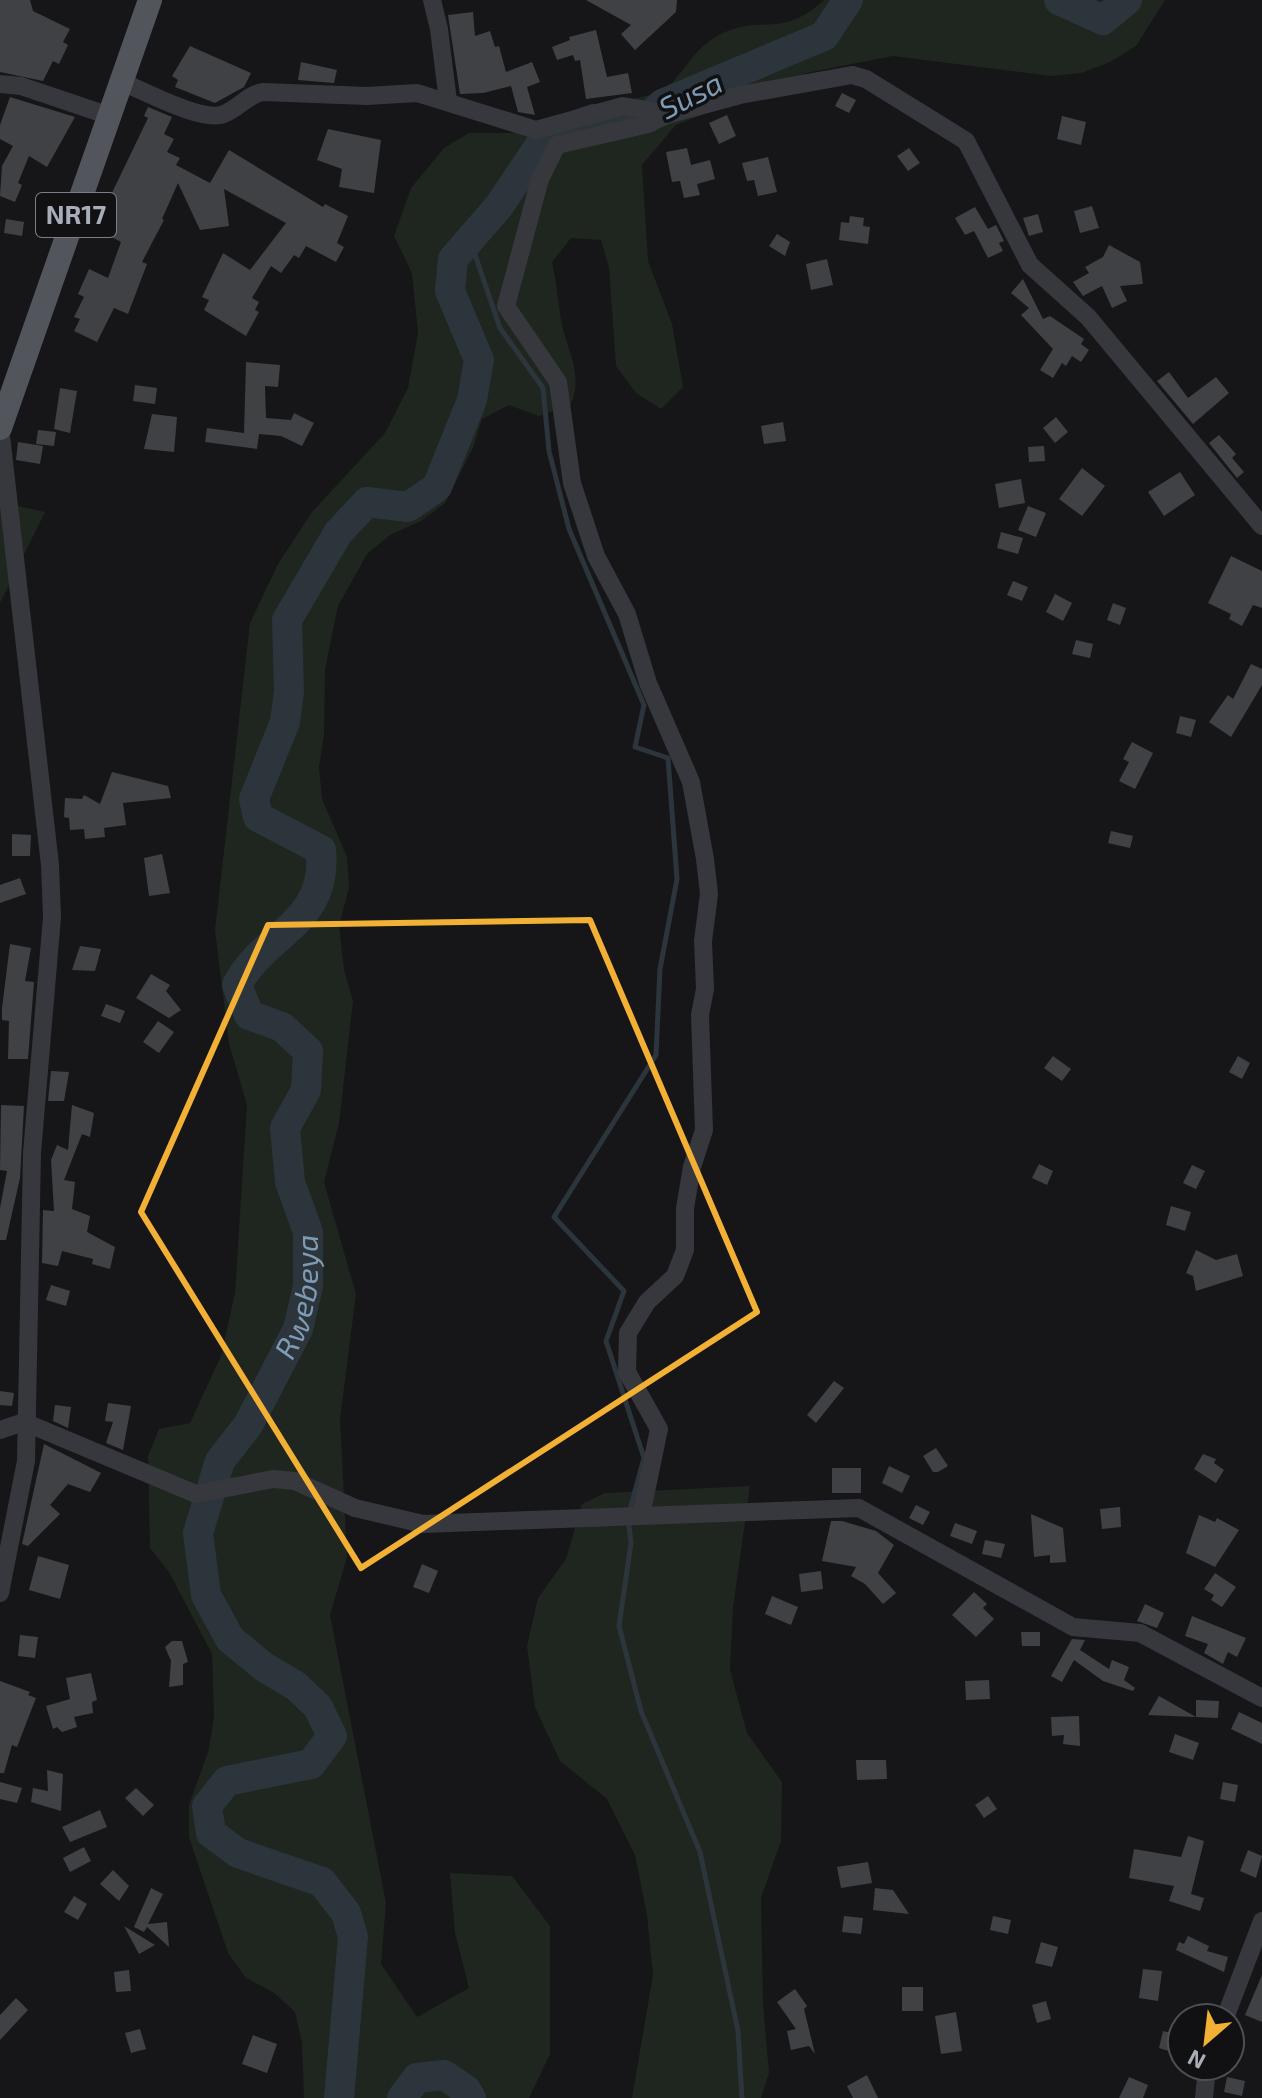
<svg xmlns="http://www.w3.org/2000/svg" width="1262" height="2098" font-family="'Exo 2',sans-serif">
  <rect width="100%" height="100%" fill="#161618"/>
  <!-- green -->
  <g fill="#1e261f">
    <path d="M824 0H1165L1136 46 1110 62 1081 73 1051 76 893 56 806 73 676 125 642 165 648 261 672 324 683 387 661 409 636 393 616 366 609 268 601 240 571 238 552 262C557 283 558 304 562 325 569 353 583 376 571 404L539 416 509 405 482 419 473 448 445 503 421 521 390 535 367 554 338 606 325 669 324 735 319 767 322 799 347 857 349 888 339 925 344 970 353 1001 339 1123 324 1182 356 1294 340 1419 347 1557 330 1615 386 1903 381 1964 417 2017 469 1988 455 1933 450 1873 512 1876 550 1926V2054L529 2098H304L302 2043 295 2012 273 1992 246 1978 228 1953 189 1837V1805L209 1749 214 1716 212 1654 169 1572 150 1548 148 1456 159 1429 190 1423 221 1356 235 1293 247 1105 229 1044 215 930 250 623 278 564 312 512 385 433 408 388 418 333 412 273 394 236 411 188 444 148 469 133H512L546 121 662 92C684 75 693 48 719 35 763 13 780 40 824 0Z"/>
    <path d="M0 502 45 512 0 603Z"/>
    <path d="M750 1486 733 1608 730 1670 747 1733 782 1782 781 1841 761 1898 763 2003 769 2073 761 2098H632L653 1975 647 1915 635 1855 607 1799 560 1761 535 1707 527 1646 538 1598 566 1559 582 1504 605 1493Z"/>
  </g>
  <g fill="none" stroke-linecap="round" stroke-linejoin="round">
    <!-- stream -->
    <path stroke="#2c353c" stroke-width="5" d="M470 240 500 328 543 388 549 451 569 529 644 705 635 747 668 758 677 879 660 969 656 1055 554 1217 624 1291 606 1341 644 1458 628 1517 631 1543 619 1626 641 1711 700 1852 738 2031 742 2098"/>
    <!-- river -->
    <g stroke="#2c353c" stroke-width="30">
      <path d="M1059 0 1103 20 1127 0"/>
      <path id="s1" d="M339 2098 353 1937 346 1913 322 1882 238 1853 211 1833 207 1806 227 1781 311 1764 332 1736 318 1707 296 1686 264 1667 230 1639 206 1595 198 1533 220 1461 248 1425 298 1329 308 1286V1232L290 1182 285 1128 306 1090 308 1051 282 1027 249 1015 237 985C265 932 328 924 321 850L258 817 254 799 285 722 289 692 287 620 338 533 367 502 408 507 437 487 472 400 479 360 450 291 453 259 499 206 546 136 594 119 648 118 662 104 824 36 848 0"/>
      <path d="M402 2098 417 2078 444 2075 466 2090 471 2098"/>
    </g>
  </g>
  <!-- building -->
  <g fill="#404145">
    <path d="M0 0H30L33 11 70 29 63 42 68 45 59 64 53 61 43 81 0 72Z"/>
    <path d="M586 0H677L676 12 635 50 621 34 631 25Z"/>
    <path d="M473 12 475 36 490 31 495 47 499 46 506 72 532 62 540 82 527 87 535 115 518 112 511 86 483 93 460 94 448 15Z"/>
    <path d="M596 30 607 77 628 73 632 93 586 99 580 60 575 61 573 55 557 60 552 47 570 40 569 37Z"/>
    <path d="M190 46 251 73 244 87 215 103 175 87 178 80 172 76Z"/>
    <path d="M301 62 337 70 334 83 298 80Z"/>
    <path d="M842 93 856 100 849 113 835 106Z"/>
    <path d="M10 97 75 117 47 167 29 156 18 183 22 185 15 202 0 196 2 166 13 146 0 139V125Z"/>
    <path d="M148 107 172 117 164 134 174 139 167 152 180 158 176 165 210 183 229 150 323 207 325 204 348 216 337 243 344 247 336 262 306 246 299 258 294 255 281 273 271 266 252 298 259 302 255 310 259 312 246 336 204 310 209 300 202 297 223 253 250 270 286 223 224 189 229 226 200 230 178 183 162 219 164 220 142 262 147 264 128 314 114 308 97 342 74 331 80 319 74 317 84 297 78 294 89 269 108 278 121 242 95 228 148 118 144 116Z"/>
    <path d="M727 115 736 136 719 144 709 123Z"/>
    <path d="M1062 116 1086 122 1081 145 1057 139Z"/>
    <path d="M328 129 381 140 374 193 339 187 342 169 317 160Z"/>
    <path d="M687 148 691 165 710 160 715 179 697 184 700 195 684 198 680 181 672 182 666 152Z"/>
    <path d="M909 148 920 163 908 171 897 156Z"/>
    <path d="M768 157 777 192 758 196 754 180 747 181 742 163Z"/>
    <path d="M1092 206 1099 228 1080 233 1074 211Z"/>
    <path d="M975 207 988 229 996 225 1004 241 999 243 1003 251 988 258 974 231 965 235 955 218Z"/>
    <path d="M1038 214 1043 232 1029 236 1023 218Z"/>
    <path d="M850 216 864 218 863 226 870 227 868 244 839 240 841 222 849 223Z"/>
    <path d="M6 219 24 222 22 236 4 233Z"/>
    <path d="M777 234 790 242 785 256 769 246Z"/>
    <path d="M1109 245 1140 262 1143 284 1120 286 1127 301 1112 308 1102 286 1083 296 1073 282 1089 273 1085 267 1103 257Z"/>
    <path d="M827 259 833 285 811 290 806 264Z"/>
    <path d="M1023 279 1043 319 1050 316 1084 339 1081 344 1089 350 1081 362 1072 356 1066 366 1062 363 1053 378 1040 370 1053 349 1021 315 1029 308 1011 293Z"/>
    <path d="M246 362 280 365 278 387 265 386 266 418 291 420 294 413 314 423 302 446 281 436 259 434 257 449 205 442 207 428 244 433Z"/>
    <path d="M1169 372 1188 398 1216 377 1229 393 1193 424 1157 381Z"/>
    <path d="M135 385 157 388 155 404 133 401Z"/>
    <path d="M60 388 77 391 70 433 54 429Z"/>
    <path d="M152 414 177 417 174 452 144 449Z"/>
    <path d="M1056 417 1068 432 1055 443 1043 428Z"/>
    <path d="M783 422 786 441 764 444 761 426Z"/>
    <path d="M38 430 56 432 54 446 36 444Z"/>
    <path d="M1219 435 1236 454 1232 458 1244 472 1237 478 1209 443Z"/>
    <path d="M18 442 43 446 40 464 16 460Z"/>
    <path d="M1044 446 1045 461 1029 462 1028 447Z"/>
    <path d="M1082 468 1105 486 1082 516 1059 499Z"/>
    <path d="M1180 472 1195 495 1164 516 1148 492Z"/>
    <path d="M1021 479 1025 503 999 508 995 484Z"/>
    <path d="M1028 506 1046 513 1036 537 1018 530Z"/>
    <path d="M1001 532 1023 538 1018 554 997 548Z"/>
    <path d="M1231 556 1262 571V608L1253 605 1242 626 1229 619 1231 614 1208 603Z"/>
    <path d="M1013 581 1028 587 1022 601 1007 595Z"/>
    <path d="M1055 594 1072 603 1063 621 1046 612Z"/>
    <path d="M1113 603 1126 608 1120 625 1107 620Z"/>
    <path d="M1076 640 1093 644 1090 658 1072 654Z"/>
    <path d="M1251 664 1262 669V685L1231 737 1209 722 1228 695 1233 699Z"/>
    <path d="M1180 716 1196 720 1191 737 1176 733Z"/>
    <path d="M1132 742 1153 753 1135 789 1119 781 1129 762 1123 759Z"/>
    <path d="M112 772 168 786 171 798 123 803 126 825 104 828 105 837 85 839 84 829 70 830 69 818 64 817 65 798 82 799 84 795 100 804Z"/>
    <path d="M1111 831 1133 836 1130 848 1108 843Z"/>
    <path d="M12 834 31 835 30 856H12Z"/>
    <path d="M162 854 170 893 149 896 144 858Z"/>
    <path d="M20 878 26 894 0 903V885Z"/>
    <path d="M10 944 31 948 25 981 34 982 28 1059H8L9 1021 2 1020V1008Z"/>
    <path d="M80 946 101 949 95 971 72 970Z"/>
    <path d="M151 974 170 985 166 991 181 1010 169 1018 136 998Z"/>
    <path d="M106 1004 125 1011 120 1023 101 1016Z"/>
    <path d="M158 1021 174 1032 159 1053 143 1042Z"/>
    <path d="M1053 1056 1071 1069 1062 1081 1044 1068Z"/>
    <path d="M1238 1056 1250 1063 1242 1079 1229 1072Z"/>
    <path d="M51 1071 69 1072 64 1101H48Z"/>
    <path d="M1 1105 24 1106 20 1178 6 1240H0V1208L7 1171 0 1170Z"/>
    <path d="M72 1105 94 1113 90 1137 82 1134 64 1180 75 1182 72 1209 90 1216 87 1232 115 1247 110 1269 92 1264 93 1259 62 1251 58 1266 42 1263 43 1210 54 1211 51 1160 57 1145 68 1150Z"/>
    <path d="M1039 1164 1053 1171 1047 1185 1032 1178Z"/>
    <path d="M1192 1165 1205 1171 1196 1189 1183 1183Z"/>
    <path d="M1171 1206 1191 1212 1185 1231 1166 1225Z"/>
    <path d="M1196 1250 1216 1260 1237 1254 1243 1276 1196 1291 1193 1276 1186 1273Z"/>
    <path d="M51 1285 70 1291 66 1306 46 1300Z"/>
    <path d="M834 1381 844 1388 816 1423 807 1415Z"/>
    <path d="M0 1391 14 1393 12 1406 0 1405Z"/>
    <path d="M108 1403 131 1406 123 1450 106 1443 113 1422 105 1421Z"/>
    <path d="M55 1405 71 1407 68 1428 53 1421Z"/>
    <path d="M44 1444 101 1473 90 1492 68 1484 50 1505 60 1514 28 1546 22 1544Z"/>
    <path d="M936 1448 948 1466 938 1472H933L923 1456Z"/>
    <path d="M1203 1454 1216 1459 1214 1463 1224 1470 1216 1483 1194 1469Z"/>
    <path d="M889 1466 910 1476 902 1493 882 1483Z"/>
    <rect x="832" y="1468" width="29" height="25"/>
    <path d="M916 1505 930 1512 923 1525 909 1518Z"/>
    <path d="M1120 1507 1121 1527 1102 1529 1100 1509Z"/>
    <path d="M1031 1514 1063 1528 1066 1562 1050 1563V1555L1034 1557Z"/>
    <path d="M1199 1515 1215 1522 1217 1518 1239 1530 1215 1567 1186 1553Z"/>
    <path d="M831 1521H842L876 1531 894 1545 878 1573 896 1593 883 1604 865 1584 851 1576 856 1567 822 1561Z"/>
    <path d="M955 1523 977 1531 972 1544 950 1536Z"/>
    <path d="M985 1540 1005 1544 1001 1558 982 1554Z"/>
    <path d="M38 1556 69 1565 60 1599 29 1590Z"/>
    <path d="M422 1564 438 1571 429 1593 413 1587Z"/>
    <path d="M821 1571 823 1589 801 1592 799 1574Z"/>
    <path d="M1215 1573 1236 1587 1222 1607 1211 1600 1214 1595 1204 1589Z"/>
    <path d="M974 1592 987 1604 983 1608 994 1619 976 1637 952 1615Z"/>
    <path d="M772 1596 798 1607 791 1625 765 1614Z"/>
    <path d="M1145 1604 1164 1613 1157 1628 1137 1621Z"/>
    <path d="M1192 1616 1246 1638 1237 1657 1228 1652 1223 1664 1204 1653 1208 1644 1185 1636Z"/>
    <path d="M1021 1632H1040V1646H1022Z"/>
    <path d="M20 1635 38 1637 35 1658 18 1656Z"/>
    <path d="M1072 1639 1085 1640 1080 1650 1109 1669 1112 1660 1129 1667 1124 1680 1135 1688 1133 1691 1103 1681 1074 1660 1062 1682 1051 1676Z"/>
    <path d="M172 1641H182L188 1662 183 1664V1685L169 1687 171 1661 165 1647Z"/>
    <path d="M91 1673 97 1700 92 1702 93 1713 74 1717 77 1727 62 1732 57 1727 53 1729 46 1706 70 1699 66 1678Z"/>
    <path d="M989 1680 990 1699 966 1700 965 1681Z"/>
    <path d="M0 1681 30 1692 28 1695 36 1698 17 1747 12 1745 4 1773H0Z"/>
    <path d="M1159 1696 1196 1717 1148 1715Z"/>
    <path d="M1196 1700 1219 1701 1218 1718 1196 1717Z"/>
    <path d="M1239 1712 1262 1723V1744L1231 1729Z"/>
    <path d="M1079 1716 1080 1746 1063 1744 1064 1735 1052 1736 1051 1717Z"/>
    <path d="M1175 1734 1199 1743 1193 1760 1169 1752Z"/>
    <path d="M856 1760H886L887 1779 857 1780Z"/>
    <path d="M47 1770 63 1774 61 1811 31 1802 33 1788 48 1791Z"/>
    <path d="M0 1782 22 1788 17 1803 0 1799Z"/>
    <path d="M1223 1782 1238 1785 1235 1802 1220 1799Z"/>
    <path d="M136 1788 154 1805 143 1816 125 1798Z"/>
    <path d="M988 1796 997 1809 984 1818 975 1805Z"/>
    <path d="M100 1810 107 1827 70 1842 62 1827Z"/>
    <path d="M1188 1836 1204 1841 1191 1894 1204 1898 1200 1911 1169 1901 1174 1886 1129 1878 1134 1849 1181 1857Z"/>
    <path d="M84 1847 91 1861 70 1872 63 1858Z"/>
    <path d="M1248 1850 1262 1856 1256 1878 1240 1871Z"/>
    <path d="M868 1862 872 1883 841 1888 837 1867Z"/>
    <path d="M113 1870 129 1886 119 1901 100 1884Z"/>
    <path d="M151 1888 163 1894 148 1924 167 1922 169 1947 147 1927 144 1932 134 1927Z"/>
    <path d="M875 1888 893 1890 909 1914 873 1910Z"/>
    <path d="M74 1896 87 1904 78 1920 64 1912Z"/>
    <path d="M844 1916 863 1918 861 1934 842 1932Z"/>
    <path d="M993 1916 1011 1920 1008 1934 990 1930Z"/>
    <path d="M124 1926 155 1945 139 1954Z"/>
    <path d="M1188 1936 1209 1946 1207 1951 1228 1957 1224 1972 1176 1950 1179 1942 1184 1944Z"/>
    <path d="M1041 1942 1058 1947 1052 1967 1035 1963Z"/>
    <path d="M1143 1969 1162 1971 1158 2001 1139 1998Z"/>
    <path d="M129 1970 131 1991 116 1992 114 1972Z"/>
    <path d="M1262 1975V2022L1245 2015Z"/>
    <rect x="902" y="1987" width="21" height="24"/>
    <path d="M795 1989 807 2006 804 2009 815 2054 809 2046 791 2050 787 2031 796 2029 777 2002Z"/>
    <path d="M16 1998 28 2010 0 2040V2015Z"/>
    <path d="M1046 2001 1051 2019 1037 2023 1032 2005Z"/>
    <path d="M956 2012 962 2051 941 2054 935 2016Z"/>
    <path d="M140 2029 146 2049 131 2053 125 2033Z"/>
    <path d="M1163 2031 1180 2035 1175 2053 1159 2048Z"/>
    <path d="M253 2035 277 2044 267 2073 242 2064Z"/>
    <path d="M867 2075 878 2098H853L847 2086Z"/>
    <path d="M1129 2077 1148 2085 1143 2098H1119Z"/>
    <path d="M1227 2077 1245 2081 1242 2096 1224 2092Z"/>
  </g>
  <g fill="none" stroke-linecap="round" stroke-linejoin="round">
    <!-- minor -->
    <g stroke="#37383d" stroke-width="18">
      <path d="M432 0 439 29 448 101"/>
      <path d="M122 82C144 91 203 123 224 114 239 108 247 95 263 92L367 96 417 93 536 130 623 106 670 114"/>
      <path d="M0 84 21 86 110 116"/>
      <path d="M0 1430 24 1422 196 1494 273 1479 295 1481 355 1508 423 1524 859 1508 1073 1627 1140 1633 1262 1698"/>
      <path d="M641 1516 659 1429 627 1372 628 1333 647 1302 675 1276 685 1250V1208L692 1167 704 1130 700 1015 705 989 703 941 709 894 705 859 691 782 648 683 627 614 596 556 572 483 558 382 506 306 540 179 557 145 644 125 670 114 740 95 852 75 866 79 966 141 1030 265 1088 317 1262 526"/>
      <path d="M0 1593 26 1461 32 1153 52 917 50 865 0 427"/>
      <path d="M1225 2018 1262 1921"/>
      <path d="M1204 2098 1207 2066"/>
    </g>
    <!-- major -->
    <path stroke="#53555c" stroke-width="24" d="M0 428 150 0"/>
  </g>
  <!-- marked area -->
  <path fill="none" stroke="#f2b134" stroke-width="6" stroke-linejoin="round" d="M590 920 757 1312 361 1568 141 1212 268 925Z"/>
  <g text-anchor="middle" stroke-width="7" stroke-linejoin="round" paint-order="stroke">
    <!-- shield labels -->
    <rect fill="#111113" stroke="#7b7e86" stroke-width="2" x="36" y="193" width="80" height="44" rx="6"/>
    <g font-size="26" font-weight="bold" fill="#a8adb8">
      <text x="76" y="224">NR17</text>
    </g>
    <!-- water labels -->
    <g font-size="30" font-style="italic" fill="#7f9bb3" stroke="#111113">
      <text transform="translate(691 96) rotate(-27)" y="10">Susa</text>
      <text dy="10" stroke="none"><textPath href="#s1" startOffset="1046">Rwebeya</textPath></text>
    </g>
  </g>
  <!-- north arrow -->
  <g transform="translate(1206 2042) rotate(208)"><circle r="38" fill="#111113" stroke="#4d4f55" stroke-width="2"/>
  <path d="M0-6L14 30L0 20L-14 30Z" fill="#f2b134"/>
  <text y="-12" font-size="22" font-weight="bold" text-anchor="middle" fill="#a8adb8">N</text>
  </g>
</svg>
